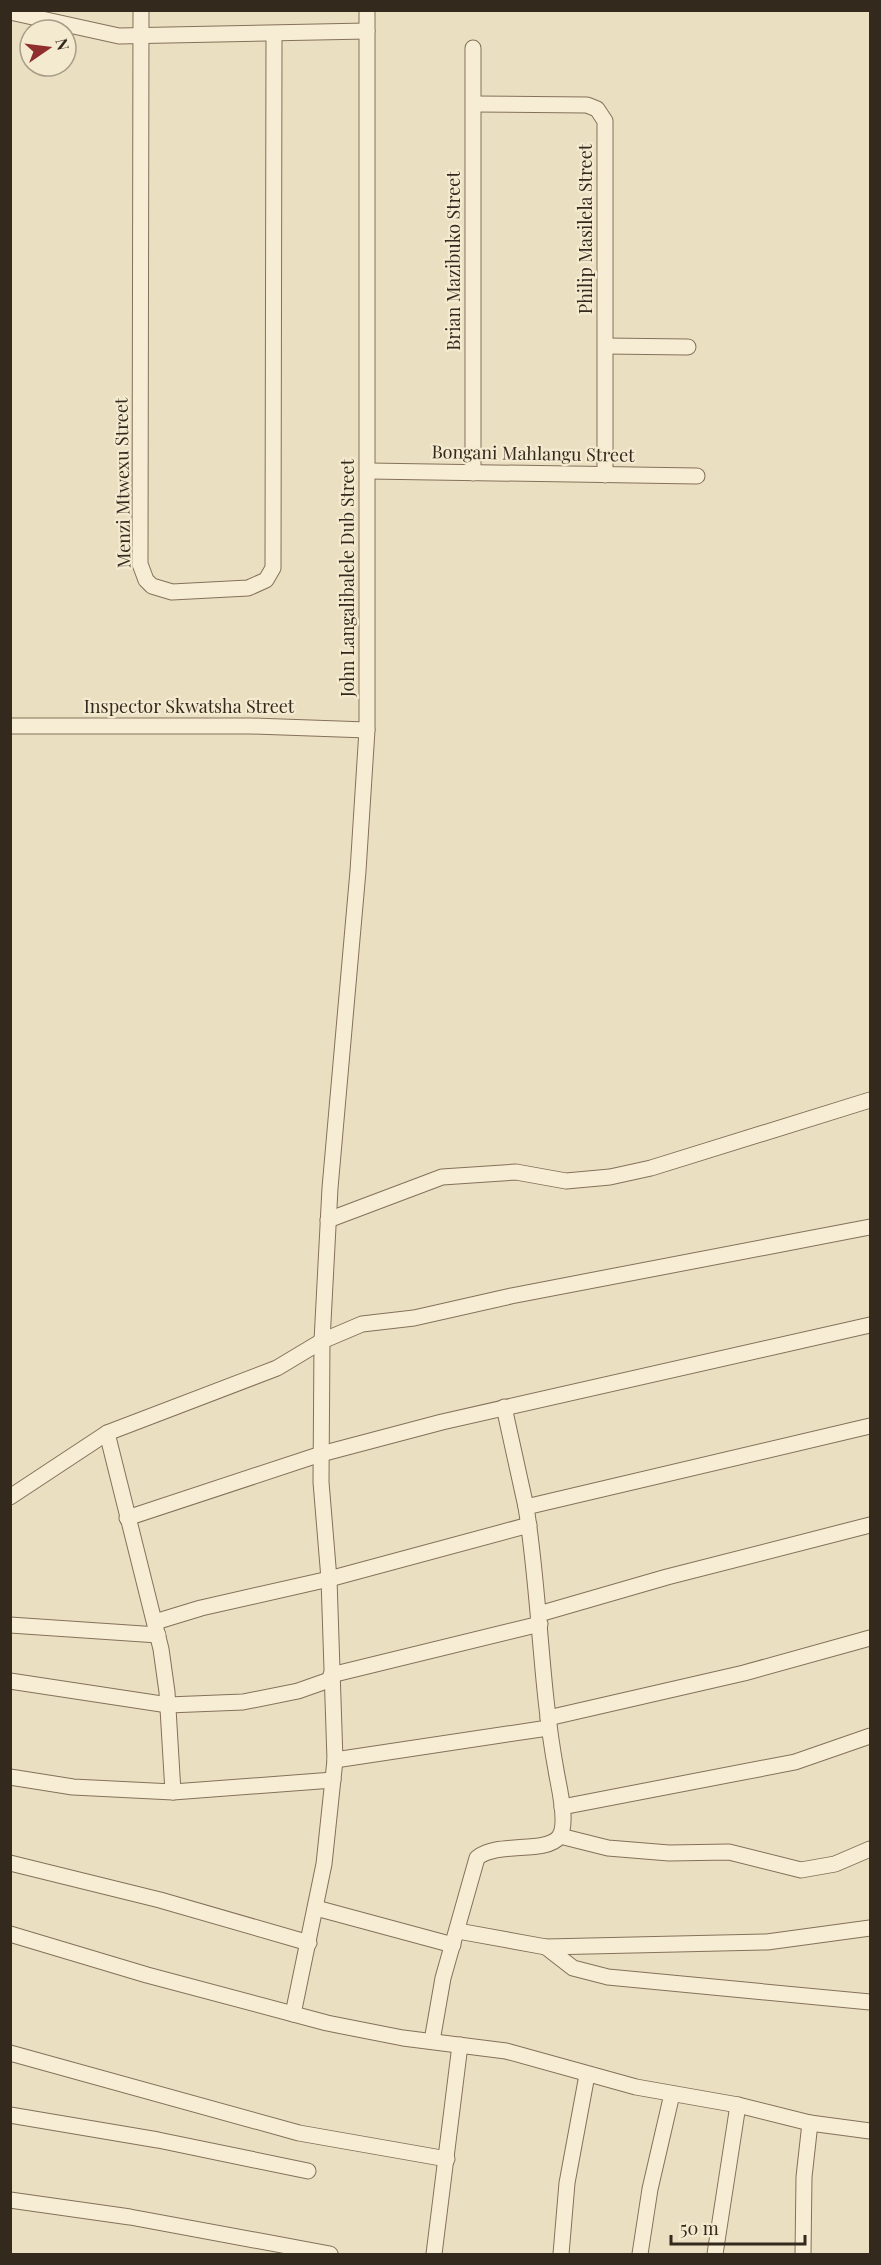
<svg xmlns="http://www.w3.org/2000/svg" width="881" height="2265" font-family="'Playfair Display',serif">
  <rect width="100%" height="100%" fill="#ebdfc1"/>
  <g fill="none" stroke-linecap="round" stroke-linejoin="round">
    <defs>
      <g id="minor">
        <path d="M141 10 140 564 146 580 152 586 172 592 248 588 266 580 273 568 274 34"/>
        <path d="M10 12 119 36 367 31"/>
        <path d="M474 104 587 105 597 109 605 121V475"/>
        <path d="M606 346 688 347"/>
        <path d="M369 471 697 476"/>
        <path d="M473 473V48"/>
        <path d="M10 726H251L367 730"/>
        <path d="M328 1220 442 1177 516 1172 566 1181 610 1177 651 1168 870 1100"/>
        <path d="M504 1407 526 1507 870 1426"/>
        <path d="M107 1433 161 1649 167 1692 173 1792"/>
        <path d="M10 1497 107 1433 277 1368 322 1341 362 1324 414 1318 511 1296 870 1227"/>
        <path d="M127 1518 321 1454 442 1422 870 1325"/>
        <path d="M539 1614 667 1577 870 1525"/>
        <path d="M155 1622 201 1608 329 1579 529 1525"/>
        <path d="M10 1625 158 1635"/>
        <path d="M331 1675 540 1624"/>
        <path d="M10 1681 168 1705 243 1702 298 1691 332 1679"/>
        <path d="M548 1718 744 1673 870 1638"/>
        <path d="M335 1760 548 1728"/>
        <path d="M10 1777 73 1787 173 1792 333 1780"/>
        <path d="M562 1807 795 1762 870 1736"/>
        <path d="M560 1836 608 1848 669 1853 729 1852 801 1870 835 1864 870 1849"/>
        <path d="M10 1863 160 1900 309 1943"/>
        <path d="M316 1908 453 1945"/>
        <path d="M458 1931 546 1947 767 1942 870 1928"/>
        <path d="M10 1934 147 1975 327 2023 403 2038 506 2051 636 2087 738 2105 810 2123 870 2131"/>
        <path d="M546 1947 573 1968 608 1977 870 2002"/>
        <path d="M293 2014 324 1864 335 1760 329 1579 321 1482 322 1341 330 1188 358 871 367 730V10"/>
        <path d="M432 2041 443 1978 477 1858C497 1841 546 1854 559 1837 569 1824 558 1784 556 1770 540 1683 540 1594 526 1507"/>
        <path d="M10 2053 299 2133 447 2159"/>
        <path d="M10 2115 158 2140 308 2171"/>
        <path d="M10 2200 130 2217 330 2254"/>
        <path d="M434 2254 460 2045"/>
        <path d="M561 2254 567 2183 587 2075"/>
        <path d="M640 2254 650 2189 672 2094"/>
        <path d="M715 2254 738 2105"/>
        <path d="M803 2254 804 2177 810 2123"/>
      </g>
    </defs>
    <!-- minor casing -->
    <use href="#minor" stroke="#84715a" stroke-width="17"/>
    <!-- minor -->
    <use href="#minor" stroke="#f7edd4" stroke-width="15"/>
  </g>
  <g text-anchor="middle" stroke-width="4.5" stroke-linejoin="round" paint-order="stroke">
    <!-- street labels -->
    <g font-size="18" fill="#34291d" stroke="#f3ead0">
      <text transform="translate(586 229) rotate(-90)" y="6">Philip Masilela Street</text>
      <text transform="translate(454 261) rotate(-90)" y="6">Brian Mazibuko Street</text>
      <text transform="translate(533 454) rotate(1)" y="6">Bongani Mahlangu Street</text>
      <text transform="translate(123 483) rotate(-91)" y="6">Menzi Mtwexu Street</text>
      <text transform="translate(348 578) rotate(-90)" y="6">John Langalibalele Dub Street</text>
      <text x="189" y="713">Inspector Skwatsha Street</text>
    </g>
  </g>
  <!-- border -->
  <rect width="881" height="2265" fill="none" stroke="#34291d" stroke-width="24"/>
  <!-- north arrow -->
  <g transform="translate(48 48) rotate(76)"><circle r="28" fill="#f3ead0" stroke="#a79d88" stroke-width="1.5"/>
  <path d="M0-4.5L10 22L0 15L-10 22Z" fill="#8f2e2d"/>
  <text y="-9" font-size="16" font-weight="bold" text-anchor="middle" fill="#34291d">N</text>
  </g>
  <!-- scale -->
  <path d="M671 2235v9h134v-9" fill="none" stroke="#34291d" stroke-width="3"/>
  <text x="680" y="2235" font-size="18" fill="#34291d" stroke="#f3ead0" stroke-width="4.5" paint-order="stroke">50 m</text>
</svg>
